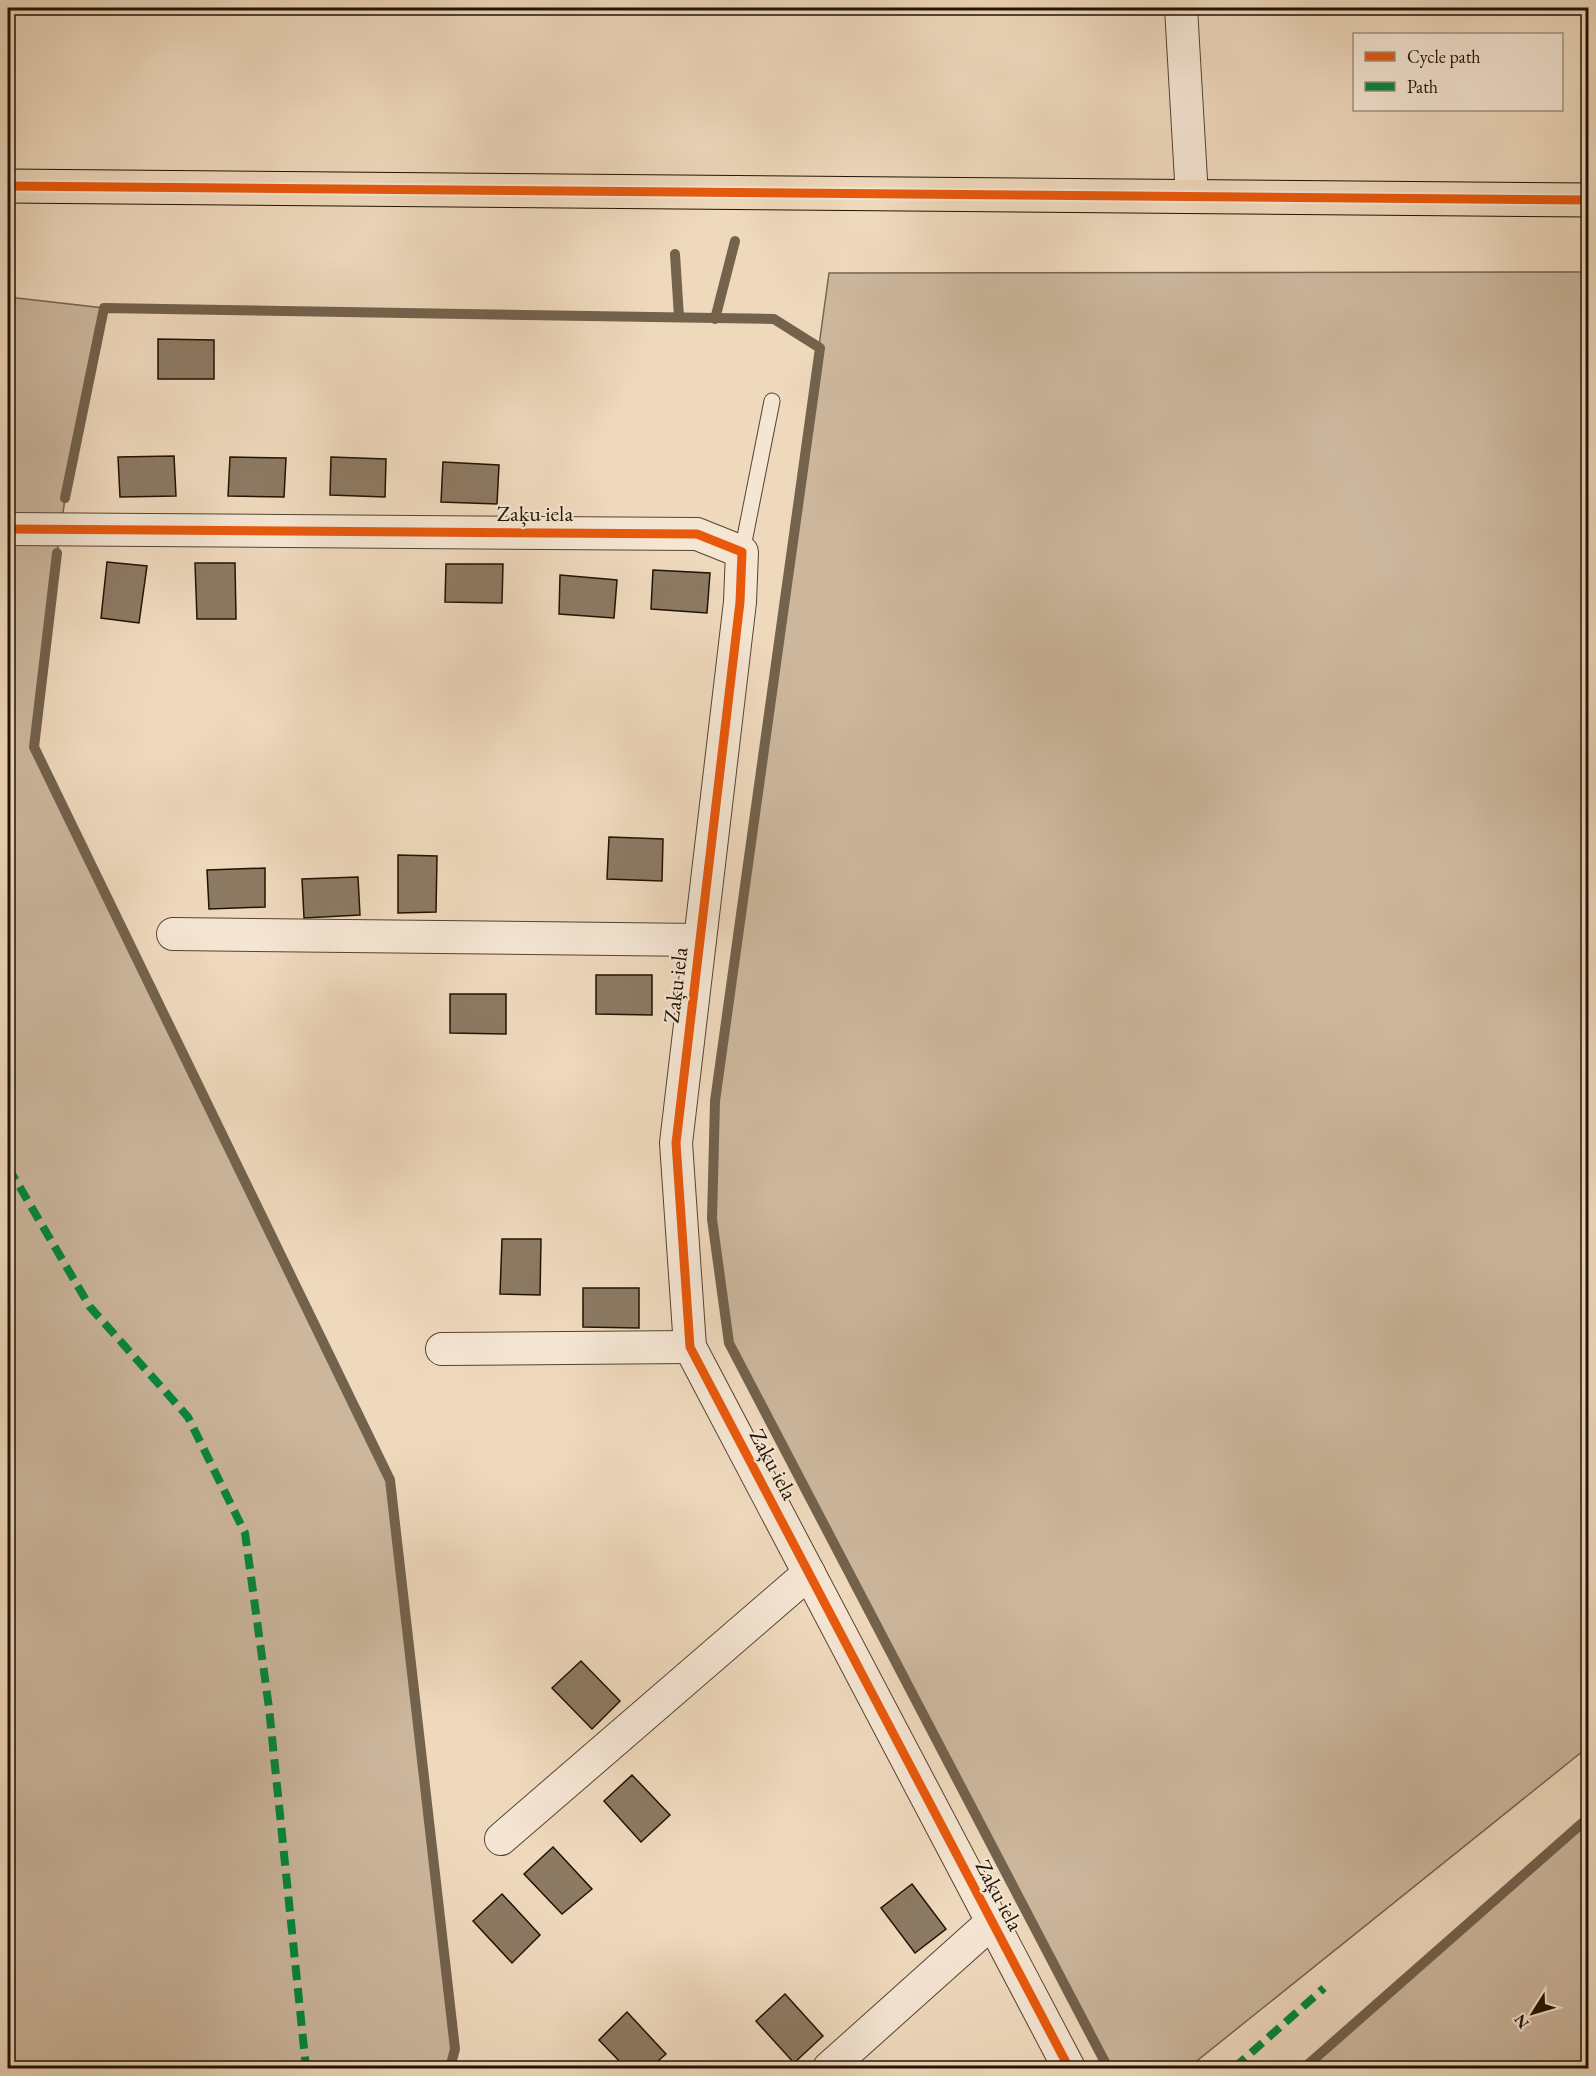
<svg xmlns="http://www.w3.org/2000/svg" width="1596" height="2076" font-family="'EB Garamond',serif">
  <rect width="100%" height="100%" fill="#efd9bd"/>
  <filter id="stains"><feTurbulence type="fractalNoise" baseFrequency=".00333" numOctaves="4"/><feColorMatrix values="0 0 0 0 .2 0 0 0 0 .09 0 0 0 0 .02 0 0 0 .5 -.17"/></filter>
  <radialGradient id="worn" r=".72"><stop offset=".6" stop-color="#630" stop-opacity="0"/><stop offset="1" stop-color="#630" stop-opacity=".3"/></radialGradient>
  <!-- green -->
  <g fill="#ccb79d" stroke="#766550" stroke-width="1.5">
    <path d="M1588 272V1747L1188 2068H1108L729 1343 712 1219 715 1101 829 273Z"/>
    <path d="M8 297 104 308 65 499 57 553 34 747 390 1480 455 2049 450 2068H8Z"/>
    <path d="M1588 1818V2068H1304Z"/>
  </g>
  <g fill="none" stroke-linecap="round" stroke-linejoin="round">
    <!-- stream -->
    <g stroke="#73624c" stroke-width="10">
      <path d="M675 254 679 317"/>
      <path d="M715 319 735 241"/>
      <path d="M65 498 104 308 774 319 820 348 715 1101 712 1219 729 1343 1108 2068"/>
      <path d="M57 553 34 747 390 1480 455 2049 450 2068"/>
      <path d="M1304 2068 1588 1818"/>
    </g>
  </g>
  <!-- building -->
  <g fill="#8c7a63" stroke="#211302" stroke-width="1.5">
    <path d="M158 339 214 340V379H158Z"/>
    <path d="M174 456 176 496 120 497 118 457Z"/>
    <path d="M230 457 286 458 284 497 228 496Z"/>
    <path d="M331 457 386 459 385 497 330 495Z"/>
    <path d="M443 462 499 465 497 504 441 502Z"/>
    <path d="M107 562 147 566 139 623 101 618Z"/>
    <path d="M195 563H235L236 619H197Z"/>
    <path d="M446 564H503L502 603 445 602Z"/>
    <path d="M653 570 710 573 707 613 651 609Z"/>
    <path d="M560 575 617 580 614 618 559 614Z"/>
    <path d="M609 837 663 839 662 881 607 879Z"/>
    <path d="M398 855 437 856 436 912 398 913Z"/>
    <path d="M265 868V907L209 909 207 870Z"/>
    <path d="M358 877 360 915 304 918 302 879Z"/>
    <path d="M596 975H652V1015L596 1014Z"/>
    <path d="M450 994H506V1034L450 1033Z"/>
    <path d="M502 1239H541L540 1295 500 1294Z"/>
    <path d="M583 1288H639V1328L583 1327Z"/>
    <path d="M581 1661 620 1701 592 1729 552 1688Z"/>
    <path d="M632 1775 670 1815 641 1842 604 1801Z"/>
    <path d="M553 1847 592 1889 562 1914 524 1874Z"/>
    <path d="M912 1884 946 1929 915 1953 881 1908Z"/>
    <path d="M502 1894 540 1935 512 1963 473 1921Z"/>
    <path d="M785 1994 823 2036 794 2063 756 2021Z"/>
    <path d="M627 2012 666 2054 650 2068H626L599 2040Z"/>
  </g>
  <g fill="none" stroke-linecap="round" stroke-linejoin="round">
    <defs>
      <path id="service" d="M742 552 772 401"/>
      <g id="minor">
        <path d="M1181 8 1192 197"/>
        <path d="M8 529 697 534 742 552 740 602 676 1143 690 1347 1069 2068"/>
        <path d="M173 934 700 940"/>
        <path d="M442 1349 690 1347"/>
        <path d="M501 1839 809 1573"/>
        <path d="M829 2068 992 1922"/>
      </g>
      <path id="trunk" d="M8 186 1588 200"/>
    </defs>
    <!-- service casing -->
    <use href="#service" stroke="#544431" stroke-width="17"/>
    <!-- minor casing -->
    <use href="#minor" stroke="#544431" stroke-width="34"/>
    <!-- trunk casing -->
    <use href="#trunk" stroke="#211302" stroke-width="35"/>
    <!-- service -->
    <use href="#service" stroke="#f5e6d4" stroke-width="15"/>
    <!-- minor -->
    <use href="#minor" stroke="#f5e6d4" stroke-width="32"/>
    <!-- trunk -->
    <use href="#trunk" stroke="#efd9bd" stroke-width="33"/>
    <!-- quiet -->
    <g stroke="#00873e" stroke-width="8" stroke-dasharray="15 8" stroke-linecap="butt">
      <path d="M8 1167 90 1307 188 1417 245 1533 269 1708 306 2068"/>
      <path d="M1234 2068 1324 1988"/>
    </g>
    <defs>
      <g id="cycleway">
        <path d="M8 186 1588 200"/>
        <path d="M8 529 697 534 742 552 740 602 676 1143 690 1347 1069 2068"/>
      </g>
    </defs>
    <!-- cycleway casing -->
    <use href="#cycleway" stroke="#f5e6d4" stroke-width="13"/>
    <!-- cycleway -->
    <use href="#cycleway" stroke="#e8590c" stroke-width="9"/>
  </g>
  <g text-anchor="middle" stroke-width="4.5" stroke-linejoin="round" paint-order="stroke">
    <!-- street labels -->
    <g font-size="22" fill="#211302" stroke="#f5e6d4">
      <text x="535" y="521">Zaķu iela</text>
      <text transform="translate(675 985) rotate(-83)" y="8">Zaķu iela</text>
      <text transform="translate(774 1464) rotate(62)" y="8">Zaķu iela</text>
      <text transform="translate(1000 1895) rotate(62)" y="8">Zaķu iela</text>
    </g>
  </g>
  <!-- margin -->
  <rect width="1596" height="2076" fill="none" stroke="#efd9bd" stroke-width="30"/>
  <rect x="9" y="9" width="1578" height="2058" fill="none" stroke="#211302" stroke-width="3"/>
  <rect x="15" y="15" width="1566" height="2046" fill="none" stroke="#211302" stroke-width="1.5"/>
  <!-- legend -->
  <rect x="1353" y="33" width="210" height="78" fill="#f5e6d4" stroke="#a09280" stroke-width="1.5"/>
  <rect x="1365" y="52" width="30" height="9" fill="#e8590c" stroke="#a09280" stroke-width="1.5"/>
  <text x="1407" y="63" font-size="18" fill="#211302">Cycle path</text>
  <rect x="1365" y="82" width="30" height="9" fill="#00873e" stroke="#a09280" stroke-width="1.5"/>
  <text x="1407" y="93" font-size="18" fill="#211302">Path</text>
  <!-- north arrow -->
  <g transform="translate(1533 2013) rotate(233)" stroke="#f5e6d4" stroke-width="4.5" paint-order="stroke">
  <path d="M0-4.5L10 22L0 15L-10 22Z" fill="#211302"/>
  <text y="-9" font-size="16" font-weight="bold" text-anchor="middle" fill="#211302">N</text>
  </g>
  <rect width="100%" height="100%" filter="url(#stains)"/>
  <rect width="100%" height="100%" fill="url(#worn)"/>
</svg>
